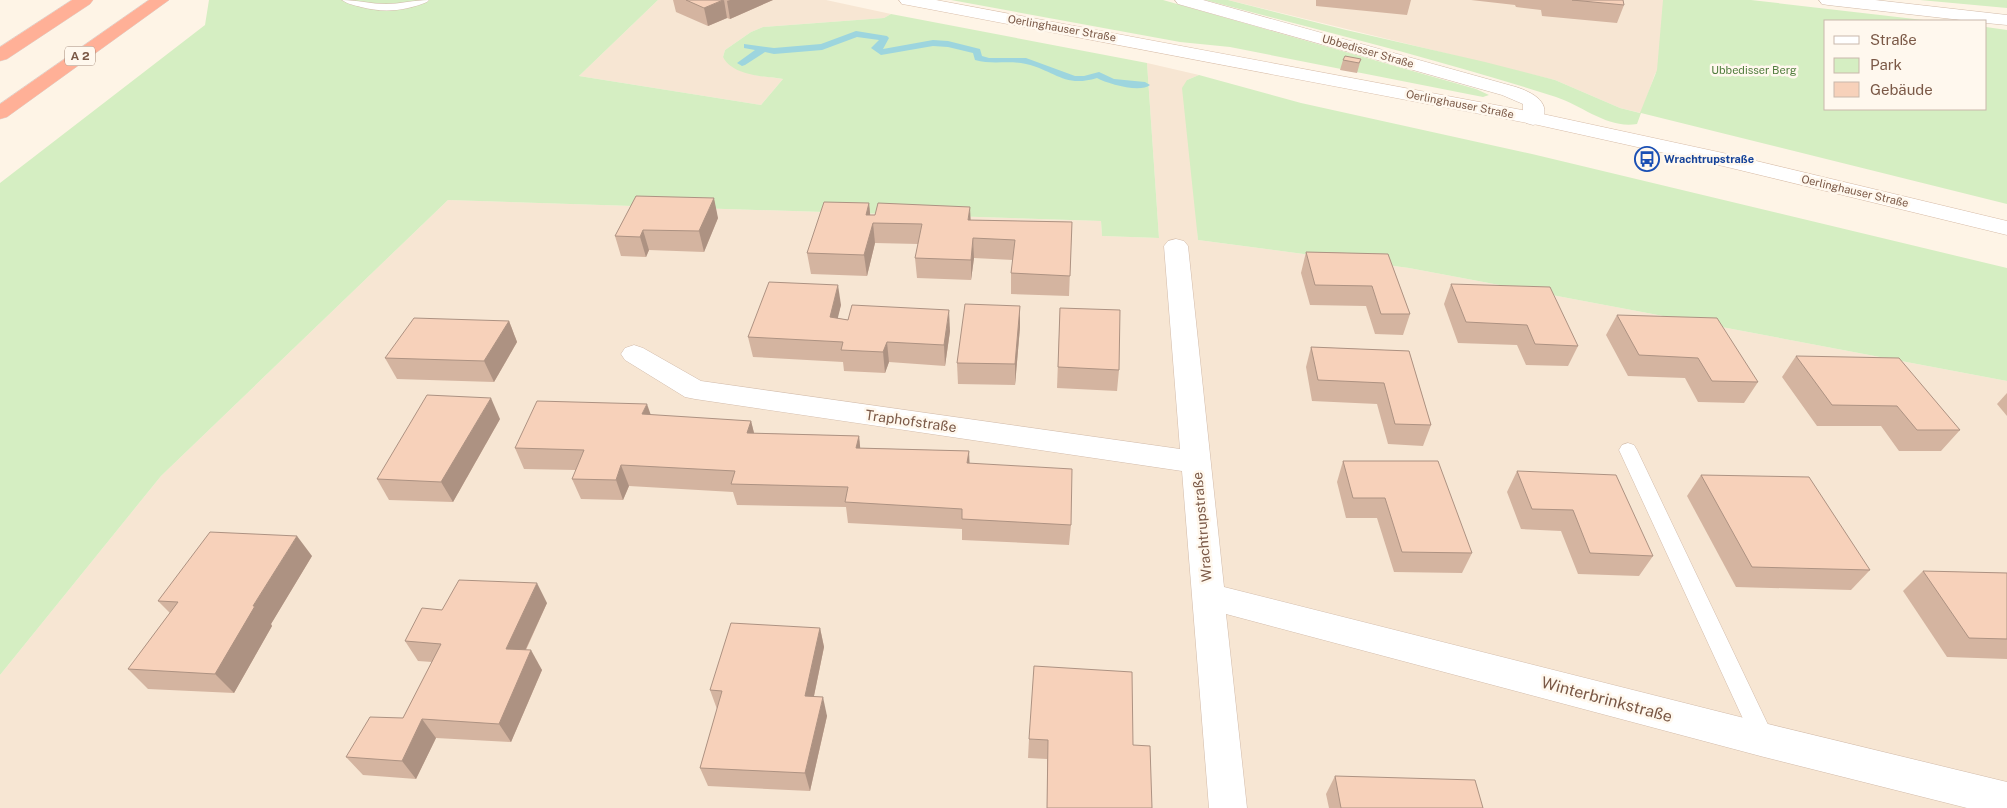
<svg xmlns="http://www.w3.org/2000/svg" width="2007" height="808" font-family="'Public Sans',sans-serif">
  <rect width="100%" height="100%" fill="#fef4e6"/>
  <!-- residential -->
  <g fill="#f7e6d3">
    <path d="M658 0H826L891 14 884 18 763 27 751 32 725 50 723 57 754 75 783 79 761 105 579 76Z"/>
    <path d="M1228 0H1679L1677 44 1655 74 1641 113 1620 108 1555 80Z"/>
    <path d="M1147 63 1199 75 1187 80 1198 240 1409 268 2007 381V808H0V675L161 476 448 200 1101 221 1102 236 1159 238Z"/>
  </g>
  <!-- green -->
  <g fill="#d5eec2">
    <path d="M209 0H658L579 76 761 105 783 79C763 76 733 76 723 57L725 50 751 32 763 27 884 18 891 14 1147 63 1159 238 1102 236 1101 221 448 200 161 476 0 675V183L205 25Z"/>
    <path d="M951 0H1163L1476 89 1489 95 1483 97 1230 47 1180 42Z"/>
    <path d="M1205 0H1228L1346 30 1485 62 1555 80 1620 108 1640 113 1657 70 1663 0H1751L1932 21H1826V109H1986V27L2007 30V204L1641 113 1637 124C1608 129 1583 106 1556 97 1441 60 1322 31 1205 0Z"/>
    <path d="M1920 0H2007V8Z"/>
    <path d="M1199 75 1301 103 1532 154 2007 268V381L1409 268 1198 240 1182 88 1187 80Z"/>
  </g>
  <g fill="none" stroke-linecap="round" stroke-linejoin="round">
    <!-- stream -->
    <path fill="#9dd5de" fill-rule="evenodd" d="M856 31 887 36 889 38 883 49 933 40 948 41 980 49 982 56 989 58H1026L1075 76H1084L1099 72 1114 79 1145 82 1150 85C1140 93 1108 84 1097 78 1064 88 1056 71 1026 64 1009 60 992 65 975 60L973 53 948 47 933 46 881 55 871 48 879 40 857 37 822 50 774 54 765 52 745 65 742 66 737 63 755 50 744 48V44L774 48 821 44Z"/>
    <defs>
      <g id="lane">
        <path d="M342 0C357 0 371 4 386 4 400 4 414 0 429 0L427 2C405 11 384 13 361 7 354 5 347 4 342 0Z"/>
        <path d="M1628 443 1634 445 1637 450 1772 733 1775 740 1772 747 1764 751 1756 747 1619 450 1622 445Z"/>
      </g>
      <g id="street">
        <path d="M1175 0H1203L1516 87C1532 92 1554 103 1540 123L1533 125 1526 123 1523 119V104L1502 95 1178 4Z"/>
        <path d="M1819 0H1875L2007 15V25L1986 23V21H1970L1828 5 1822 4Z"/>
        <path d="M1176 239 1184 241 1188 246 1224 587 1764 723 2007 782V808H1967L1764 757 1226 614 1247 808H1209L1182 471 695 399 685 397 625 360 621 354 625 348 634 345 643 348 701 381 1180 449 1164 246 1168 241Z"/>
      </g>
      <path id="secondary" d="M899 0H936L1538 113 1723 153 2007 221V235L1723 166 1538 125 908 5 902 4Z"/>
      <g id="highway">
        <path d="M72 0H93L90 4 7 59 0 61V47Z"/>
        <path d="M149 0H169L7 117 0 119V104Z"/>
      </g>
    </defs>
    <!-- lane casing -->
    <use href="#lane" stroke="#d2bbaa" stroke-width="1"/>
    <!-- street casing -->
    <use href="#street" stroke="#d2bbaa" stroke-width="1"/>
    <!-- secondary casing -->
    <use href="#secondary" stroke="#d8bda9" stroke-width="1"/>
    <!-- highway casing -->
    <use href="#highway" stroke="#ddd4cf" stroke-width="1"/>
    <!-- lane -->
    <use href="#lane" fill="#fff" fill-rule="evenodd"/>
    <!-- street -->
    <use href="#street" fill="#fff" fill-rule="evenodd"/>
    <!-- secondary -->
    <use href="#secondary" fill="#fff" fill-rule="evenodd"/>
    <!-- highway -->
    <use href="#highway" fill="#ffb097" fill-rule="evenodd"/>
  </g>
  <!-- wall -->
  <g fill="#d4b4a0">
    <path d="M673 0H773L730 19 727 18 708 26 676 12Z"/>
    <path d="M1316 0H1411L1407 15 1316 6Z"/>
    <path d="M1471 0H1623L1624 5 1617 23 1542 16 1541 10 1516 7 1515 5Z"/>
    <path d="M1361 59 1357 73 1340 70 1343 60Z"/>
    <path d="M636 196 718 218 704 252 649 250 646 257 621 256 615 236Z"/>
    <path d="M869 203 870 215 971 220 1072 222 1069 296 1011 294V273L1013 260 974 258 971 280 917 278 915 258 918 244 875 243 867 276 811 274 807 253Z"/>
    <path d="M1306 252 1388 254 1410 314 1403 335 1375 334 1366 306 1310 305 1301 273Z"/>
    <path d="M1451 284 1578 346 1568 366 1526 365 1517 345 1458 343 1444 304Z"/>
    <path d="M841 305 837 318 848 320 950 331 945 366 889 362 885 373 844 371 843 362 753 357 748 337Z"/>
    <path d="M1020 306V327L1015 385 958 384 957 363Z"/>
    <path d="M1060 308 1119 370 1117 391 1057 388Z"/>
    <path d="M1617 315 1758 382 1744 403 1698 402 1685 378 1628 376 1606 335Z"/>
    <path d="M509 321 517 342 494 382 397 379 385 358Z"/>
    <path d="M1311 347 1409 351 1431 425 1423 446 1388 444 1377 404 1312 401 1306 367Z"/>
    <path d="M1796 356 1960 430 1941 451H1899L1881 426H1817L1782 377Z"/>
    <path d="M2007 393V416L1997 404Z"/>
    <path d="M650 415 751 421 754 433 859 436 860 448 969 451V463L1071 525 1069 545 962 540V529L848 523 846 507 737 505 733 492 629 486 623 500 581 499 572 479 576 470 524 469 515 448Z"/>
    <path d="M500 419 453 502 389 500 377 479Z"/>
    <path d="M1343 461 1472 553 1462 573 1394 572 1377 518H1346L1337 482Z"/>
    <path d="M1517 471 1653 556 1639 576 1578 574 1561 531 1521 529 1507 492Z"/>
    <path d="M1701 475 1870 570 1851 590 1736 587 1687 496Z"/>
    <path d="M312 556 271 624 272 626 234 693 148 689 128 669 170 613 158 601Z"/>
    <path d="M1923 571 2007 573V659L1947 657 1903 591Z"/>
    <path d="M547 603 526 650 542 670 511 742 436 738 416 779 363 775 346 757 403 718 432 662 418 661 405 641 442 610Z"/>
    <path d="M820 628 824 647 814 696 827 716 810 791 708 786 700 768 717 709 710 690Z"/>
    <path d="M1029 739 1133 745 1152 808H1047V759L1028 758Z"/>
    <path d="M1335 776 1483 808H1329L1326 794Z"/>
  </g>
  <!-- shaded-wall -->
  <g fill="#ad9282">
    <path d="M724 0 727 18 708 26 704 8Z"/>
    <path d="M730 0H773L730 19 727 1Z"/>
    <path d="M714 198 718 218 704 252 699 231Z"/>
    <path d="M869 203 871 223 866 215Z"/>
    <path d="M970 207 971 227 968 220Z"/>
    <path d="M873 223 875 243 867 276 864 255Z"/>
    <path d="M643 230 649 250 646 257 640 237Z"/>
    <path d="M973 238 974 258 971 280V260Z"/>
    <path d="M838 285 841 305 833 338 830 317Z"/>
    <path d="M1020 306V327L1015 385V364Z"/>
    <path d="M949 310 950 331 945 366 944 345Z"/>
    <path d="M509 321 517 342 494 382 484 361Z"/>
    <path d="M887 342 889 362 885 373 883 352Z"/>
    <path d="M491 398 500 419 453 502 441 482Z"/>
    <path d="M647 404 654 424 642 414Z"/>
    <path d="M751 421 756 441 747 433Z"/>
    <path d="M859 436 861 456 856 448Z"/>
    <path d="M969 451 970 472 967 463Z"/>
    <path d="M621 465 629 486 623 500 616 480Z"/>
    <path d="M297 536 312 556 271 624 272 626 234 693 215 674 253 606Z"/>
    <path d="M537 583 547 603 517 668 506 649Z"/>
    <path d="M820 628 824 647 810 715 805 696Z"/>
    <path d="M531 650 542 670 511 742 499 724Z"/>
    <path d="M823 697 827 716 810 791 805 773Z"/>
    <path d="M422 719 436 738 416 779 402 761Z"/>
  </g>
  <!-- building -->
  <g fill="#f7d1ba" stroke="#ad9282">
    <path d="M686 0H723L704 8Z"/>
    <path d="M1572 0H1623L1624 5Z"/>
    <path d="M1345 56 1361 59 1359 63 1343 60Z"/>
    <path d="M636 196 714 198 699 231 643 230 640 237 615 236Z"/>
    <path d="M824 202 869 203 866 215H875L878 203 970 207 968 220 1072 222 1070 276 1011 273 1015 240 973 238 971 260 915 258 922 224 873 223 864 255 807 253Z"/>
    <path d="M1306 252 1388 254 1410 314H1381L1372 286 1315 285Z"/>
    <path d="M769 282 838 285 830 317 848 320 852 305 949 310 944 345 887 342 883 352 841 350 843 342 748 337Z"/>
    <path d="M1451 284 1550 287 1578 346 1535 344 1527 325 1466 322Z"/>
    <path d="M965 304 1020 306 1015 364 957 363Z"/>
    <path d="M1060 308 1120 310 1119 370 1058 367Z"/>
    <path d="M1617 315 1717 318 1758 382 1712 381 1698 358 1639 355Z"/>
    <path d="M414 318 509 321 484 361 385 358Z"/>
    <path d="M1311 347 1409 351 1431 425 1395 424 1384 383 1318 380Z"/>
    <path d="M1796 356 1899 358 1960 430H1917L1897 406 1832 405Z"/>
    <path d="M427 395 491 398 441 482 377 479Z"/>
    <path d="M537 401 647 404 642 414 751 421 747 433 859 436 856 448 969 451 967 463 1072 469 1071 525 962 519V509L845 502 848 487 731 484 735 471 621 465 616 480 572 479 584 450 515 448Z"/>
    <path d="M1343 461H1438L1472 553 1402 552 1385 498H1353Z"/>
    <path d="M1517 471 1616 475 1653 556 1590 553 1573 510 1532 509Z"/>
    <path d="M1701 475 1809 477 1870 570 1752 567Z"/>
    <path d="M210 532 297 536 253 606H255L215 674 128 669 178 602 158 601Z"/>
    <path d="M1923 571 2007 573V639L1969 638Z"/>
    <path d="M459 580 537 583 506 649 531 650 499 724 422 719 402 761 346 757 370 717 403 718 441 644 405 641 422 608 442 610Z"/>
    <path d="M731 623 820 628 805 696 823 697 805 773 700 768 722 691 710 690Z"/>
    <path d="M1034 666 1132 672 1133 745 1150 746 1152 808H1047L1048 740 1029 739Z"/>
    <path d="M1335 776 1475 780 1483 808H1341Z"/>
  </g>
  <!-- icons -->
  <defs>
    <symbol id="bus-ring" viewBox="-11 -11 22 22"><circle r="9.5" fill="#fff8ee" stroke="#1a4fb4" stroke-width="1.5"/><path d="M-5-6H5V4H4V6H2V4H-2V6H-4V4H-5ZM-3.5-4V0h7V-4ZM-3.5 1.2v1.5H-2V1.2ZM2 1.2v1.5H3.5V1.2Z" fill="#1a4fb4"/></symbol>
  </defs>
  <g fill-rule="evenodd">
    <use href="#bus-ring" x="1633" y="145" width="28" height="28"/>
  </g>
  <g text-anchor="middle" stroke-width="5" stroke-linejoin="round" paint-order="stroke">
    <!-- far-street labels -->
    <g font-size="11" fill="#7b5947" stroke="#fff8ee">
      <text transform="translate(1062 28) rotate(10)" y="4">Oerlinghauser Straße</text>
      <text transform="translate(1368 51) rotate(16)" y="4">Ubbedisser Straße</text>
      <text transform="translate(1460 104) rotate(11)" y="4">Oerlinghauser Straße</text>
      <text transform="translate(1855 191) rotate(13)" y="4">Oerlinghauser Straße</text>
    </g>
    <!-- far-park labels -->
    <g font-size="11" fill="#4f7c3c" stroke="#fff8ee">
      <text x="1754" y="74">Ubbedisser Berg</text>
    </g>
    <!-- far-transit labels -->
    <g font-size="11" font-weight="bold" fill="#164399" stroke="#fff8ee" text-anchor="start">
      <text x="1664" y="163">Wrachtrupstraße</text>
    </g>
    <!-- shield labels -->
    <rect fill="#fff8ee" stroke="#a38979" stroke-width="1" x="65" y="46.5" width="30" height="19" rx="4"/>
    <g font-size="12" font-weight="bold" fill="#7b5947">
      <text x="80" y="60">A 2</text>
    </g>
    <!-- street labels -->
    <g font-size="14" fill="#7b5947" stroke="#fff8ee">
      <text transform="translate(911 421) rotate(8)" y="5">Traphofstraße</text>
      <text transform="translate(1202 527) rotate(-95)" y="5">Wrachtrupstraße</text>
    </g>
    <!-- near-street labels -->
    <g font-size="16" fill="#7b5947" stroke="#fff8ee">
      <text transform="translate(1607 699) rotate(15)" y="6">Winterbrinkstraße</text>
    </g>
  </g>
  <!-- legend -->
  <rect x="1824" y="20" width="162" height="90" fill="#fff8ee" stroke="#cab8ab"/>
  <rect x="1834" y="36" width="25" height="8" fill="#ffffff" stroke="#cab8ab"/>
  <text x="1870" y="45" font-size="15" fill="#7b5947">Straße</text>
  <rect x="1834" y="58" width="25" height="15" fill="#d5eec2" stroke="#cab8ab"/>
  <text x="1870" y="70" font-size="15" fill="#7b5947">Park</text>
  <rect x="1834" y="82" width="25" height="15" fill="#f7d1ba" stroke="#cab8ab"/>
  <text x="1870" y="95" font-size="15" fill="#7b5947">Gebäude</text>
</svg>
